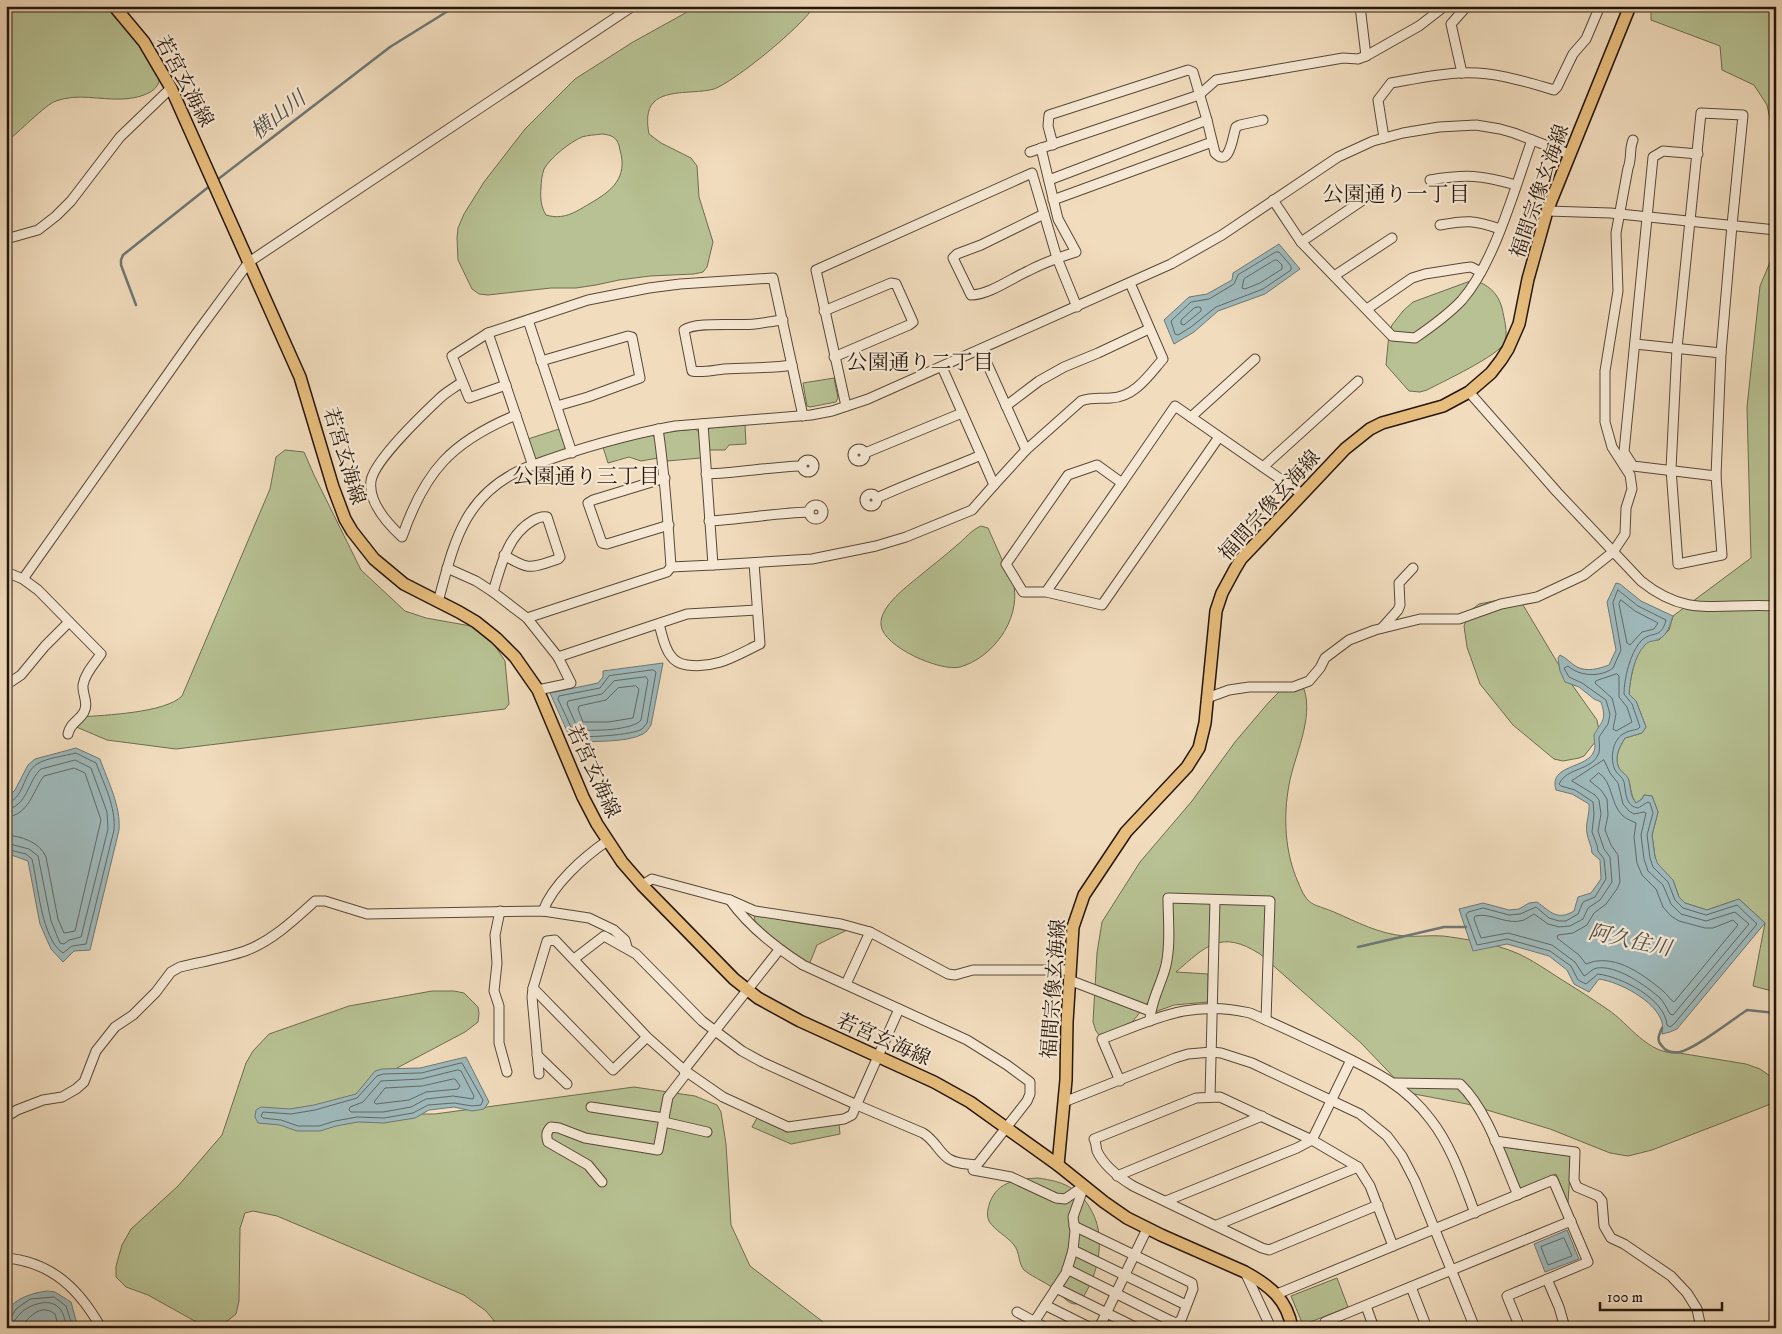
<svg xmlns="http://www.w3.org/2000/svg" width="1782" height="1334" font-family="'IM FELL DW Pica','Noto Serif JP',serif">
  <rect width="100%" height="100%" fill="#f1dcbd"/>
  <filter id="stains"><feTurbulence type="fractalNoise" baseFrequency=".004" numOctaves="4"/><feColorMatrix values="0 0 0 0 .2 0 0 0 0 .09 0 0 0 0 .02 0 0 0 .5 -.17"/></filter>
  <radialGradient id="worn" r=".72"><stop offset=".6" stop-color="#630" stop-opacity="0"/><stop offset="1" stop-color="#630" stop-opacity=".3"/></radialGradient>
  <!-- green -->
  <g fill="#b7c193" stroke="#6e6c4f" fill-rule="evenodd">
    <path d="M6 6H105C120 24 137 40 150 59 152 63 157 68 158 72 166 93 135 99 121 99 99 100 78 93 56 101 46 104 17 134 6 142Z"/>
    <path d="M698 6H814C804 25 734 82 714 89 697 94 667 89 654 102 646 109 647 124 649 134L661 143 691 158 697 166 699 197 713 242 707 267 703 272 694 274 650 276 619 280 596 285 576 288H551L488 295 479 294 472 289 458 260 457 238 458 228 464 214 484 182 525 129 575 79 633 42ZM602 134C613 135 618 138 620 150 628 178 612 191 589 204 574 213 563 220 546 215 541 207 540 198 541 188 541 182 542 175 544 169 550 158 570 142 582 137 588 135 595 135 602 134Z"/>
    <path d="M1651 6H1776V148L1767 105 1754 85 1722 70 1720 46 1651 20Z"/>
    <path d="M1776 248V992L1753 986 1765 923 1739 899 1707 910 1685 903 1679 897 1673 880 1657 864 1655 857 1652 835 1658 812 1652 796 1644 795 1642 799 1636 803C1631 796 1631 789 1629 781 1628 776 1622 773 1619 768 1614 757 1619 748 1625 738L1642 733 1646 727 1636 701 1629 694C1630 680 1635 650 1647 642 1651 640 1655 640 1659 640L1669 630 1673 616 1751 558 1747 407 1760 286Z"/>
    <path d="M1473 280C1488 284 1498 293 1502 308 1504 318 1508 332 1505 342 1500 355 1442 382 1427 390L1420 392 1409 391 1386 365 1389 334 1392 325 1403 311 1413 302Z"/>
    <path d="M834 378 838 398 836 402 810 407 807 406 803 383Z"/>
    <path d="M745 425 746 444 729 445 725 450H708L707 430 710 428Z"/>
    <path d="M559 429 566 446 563 452 539 460 533 458 528 439Z"/>
    <path d="M695 429 699 432 701 458 667 461 662 436 665 432Z"/>
    <path d="M652 435 655 438 658 458 641 461 629 457 608 463 603 447 628 439Z"/>
    <path d="M285 450 304 452 314 475 361 570 405 611 426 618 471 626 486 632 505 661 509 704 505 709 176 749 107 740 74 726 81 717C105 715 165 713 182 696L270 489 276 457Z"/>
    <path d="M981 526 988 528C995 543 1001 558 1008 573 1010 577 1014 581 1014 586 1020 621 992 658 960 667 941 672 883 647 881 625 879 606 909 585 922 574 934 564 946 555 957 545 965 539 971 530 981 526Z"/>
    <path d="M1504 599 1511 600 1523 605 1563 672 1597 720 1599 731 1596 741 1584 756 1579 758 1563 761 1554 759 1513 725 1480 684 1467 647 1464 626 1470 611 1479 604Z"/>
    <path d="M1298 686 1304 689C1314 719 1294 756 1289 785 1283 817 1285 853 1298 882 1308 907 1312 903 1334 912 1357 922 1379 934 1405 936 1417 937 1430 935 1443 936 1459 938 1491 943 1506 949 1525 955 1542 967 1559 978 1575 988 1591 998 1607 1009 1630 1024 1647 1055 1679 1053L1746 1064 1760 1069 1776 1080V1102L1652 1150 1628 1156 1610 1153 1550 1129 1467 1104 1409 1093 1361 1043 1260 954C1221 929 1206 946 1176 972L1208 974V1002L1174 1005 1155 1012 1166 980 1125 1031 1100 1036 1096 1031 1093 1022 1097 953 1102 922 1140 862 1192 801 1235 742 1269 702 1284 687Z"/>
    <path d="M754 914 793 922 847 930 817 945 809 965 776 944 755 922Z"/>
    <path d="M432 991H454L464 993 478 1007 479 1013 478 1022 465 1032 397 1068 394 1073 409 1114H435L634 1087 695 1096 717 1105 721 1112 726 1144 731 1225 750 1266 831 1328H500L486 1311 464 1295 277 1216 253 1211 245 1213 240 1228 239 1301 236 1314 226 1322 220 1324H200L148 1295 126 1287 116 1277V1266L122 1245 131 1229 178 1186 222 1135 246 1063 253 1051 269 1034 349 1006Z"/>
    <path d="M757 1118 787 1132 839 1124 840 1134 791 1144 752 1127Z"/>
    <path d="M1503 1147 1571 1156 1568 1203 1556 1174 1520 1189Z"/>
    <path d="M1038 1178C1051 1180 1063 1182 1074 1190 1084 1197 1092 1209 1096 1221 1104 1244 1097 1274 1085 1294 1083 1299 1080 1304 1075 1304 1069 1304 1063 1297 1059 1293 1049 1283 1035 1279 1024 1270 1018 1263 1020 1252 1014 1245 1007 1236 995 1231 989 1221 986 1215 988 1208 990 1202 998 1181 1018 1179 1038 1178Z"/>
    <path d="M1337 1278 1348 1307 1303 1325 1291 1296Z"/>
  </g>
  <!-- water -->
  <g fill="#9fb9bb" stroke="#6e7875">
    <path d="M1279 244 1300 269 1265 294 1218 311 1194 332 1174 344 1164 320 1189 297 1207 294 1232 280 1233 273Z"/>
    <path d="M1616 583 1620 584 1641 601 1673 616C1670 624 1668 635 1659 639 1654 642 1649 640 1645 645 1634 656 1630 679 1629 694L1636 701 1646 727 1642 733 1625 738C1619 748 1614 757 1619 768 1622 773 1628 775 1629 781 1631 789 1630 796 1636 803L1642 799 1644 795 1652 796 1658 812 1652 835 1655 857 1658 864 1673 880 1679 897 1685 903 1707 910 1739 899 1765 923 1677 1029 1670 1032 1662 1034C1662 1030 1663 1025 1662 1022 1655 1000 1619 982 1599 979L1589 992 1574 984 1567 970 1549 956 1507 944 1473 951 1459 909 1483 903 1509 910 1519 909 1529 903 1537 902C1551 912 1557 921 1574 911L1578 897 1591 893 1601 879 1600 860 1592 853C1592 846 1588 841 1587 833 1585 824 1590 814 1589 804L1572 794 1556 790C1548 764 1588 769 1594 751 1596 747 1594 740 1594 735 1602 720 1607 721 1601 702L1594 699 1579 687 1565 682 1560 671 1558 658 1560 655C1567 658 1571 664 1577 667 1587 672 1598 669 1609 665L1616 650 1607 602Z"/>
    <path d="M663 663 651 725C649 728 647 732 643 734 627 743 590 741 572 742L550 693 598 683 603 677V671Z"/>
    <path d="M76 748 100 759C108 782 121 806 119 830L90 950 74 951 63 962 51 949 40 924 28 861 6 853V802L9 796 15 790 28 765 35 759Z"/>
    <path d="M466 1057 489 1102 484 1109 472 1111 454 1107 429 1110 415 1118 384 1123 358 1122 336 1126 320 1131H297L280 1125 258 1123 255 1117 256 1110 261 1107 290 1109 314 1105 356 1094 375 1071 382 1069 420 1068Z"/>
    <path d="M1567 1230 1579 1259 1545 1272 1534 1244Z"/>
    <path d="M47 1291 55 1292 71 1302 78 1328H6C6 1324 5 1318 6 1315 11 1299 32 1293 47 1291Z"/>
  </g>
  <g fill="none" stroke-linecap="round" stroke-linejoin="round">
    <!-- shore -->
    <g stroke="#626863" stroke-width="1">
      <path d="M1276 252H1279L1291 266V270L1263 289 1216 307 1191 327 1178 335 1175 334 1171 321 1191 302 1209 299 1234 284 1238 275Z"/>
      <path d="M1275 260H1277L1282 265V269L1260 283 1245 289 1242 288 1244 279Z"/>
      <path d="M1199 307 1201 308V311L1184 325 1181 324V320L1194 308Z"/>
      <path d="M1618 590 1638 606 1666 620C1661 640 1652 630 1641 641 1630 653 1624 679 1624 694L1632 704 1640 727 1638 729C1633 730 1628 731 1623 734 1612 741 1610 759 1615 770 1617 774 1623 777 1624 782 1626 792 1625 806 1638 808L1648 802 1650 803 1653 813 1647 835 1650 858 1653 867 1668 882 1675 900 1683 908 1706 915 1737 905 1757 924 1674 1024 1670 1027 1667 1025C1665 999 1622 977 1598 974L1586 984 1578 980 1571 966 1550 951 1507 939 1477 945 1466 915 1468 912 1483 908 1509 915 1520 914 1536 907 1549 918 1559 921H1566L1578 914 1583 902 1595 897 1606 879 1604 859 1598 851 1597 845 1592 832 1594 814 1593 802 1575 790 1561 786 1559 784C1566 767 1593 771 1599 753 1600 748 1599 742 1599 737L1608 724 1610 714 1606 700 1582 683 1569 677 1564 668 1568 666C1579 676 1600 678 1613 668L1621 650 1613 603Z"/>
      <path d="M1621 600 1635 611 1658 623 1654 629 1642 632 1630 645 1627 643 1619 604Z"/>
      <path d="M653 670 656 672 647 723C646 724 643 728 642 729 633 735 585 738 575 736L558 699 559 696 600 688 609 676Z"/>
      <path d="M1617 674 1619 676V697L1627 707 1632 722 1616 731 1613 729 1616 714 1612 698 1595 683 1596 681Z"/>
      <path d="M646 677 648 680 641 720C634 730 590 732 578 729L567 704 568 701 602 694 614 681Z"/>
      <path d="M636 686 639 689 633 718 608 722H583L578 709 579 706 606 700 618 688Z"/>
      <path d="M1604 760 1610 773 1618 783 1623 804 1629 811 1634 814 1644 812 1646 813 1641 835 1644 859 1648 871 1663 885 1671 904 1681 914 1706 921 1735 912 1749 924 1673 1015 1670 1014C1667 1009 1664 1002 1660 998 1645 985 1617 965 1597 968 1591 969 1589 974 1584 976L1575 962 1552 945 1508 933 1481 938 1474 919 1475 916C1491 912 1507 926 1524 920 1527 918 1531 916 1534 914L1548 924 1559 927 1570 926 1583 919 1588 908 1600 900 1612 882 1610 857 1604 849 1598 831 1601 814 1599 800 1595 795 1572 781Z"/>
      <path d="M1599 773C1613 782 1610 803 1622 815 1626 819 1632 821 1636 823L1634 837 1637 863 1642 875 1656 889 1663 907 1671 916 1679 921 1705 928H1713L1733 920 1738 925 1674 1002C1670 1000 1668 995 1663 991 1646 977 1622 958 1597 961 1593 961 1590 963 1586 964L1579 955 1557 938 1558 935 1573 933 1587 925 1594 913 1606 904 1617 889 1620 882 1618 855 1611 845 1605 830 1608 815 1607 799 1601 790 1590 781Z"/>
      <path d="M6 803C24 801 23 772 37 764 46 758 65 756 76 753L96 763C104 784 116 807 114 830L86 944 72 946 63 953C41 939 38 883 32 859L26 854 6 849"/>
      <path d="M6 809C27 808 28 780 41 769L75 760 91 768 107 812 108 829 81 937 69 940 64 944 60 943 51 921 38 856 29 849 6 843"/>
      <path d="M6 817C29 816 33 790 44 776L74 768 85 773 101 820 75 931 64 933 58 919 46 857C40 842 21 836 6 835"/>
      <path d="M462 1063 483 1100 481 1105 472 1106 454 1103 428 1105 413 1113 384 1118 357 1117 335 1121 319 1126H298L281 1120 263 1118 261 1116 263 1112 291 1114 315 1110 357 1098 377 1076 383 1074 421 1073Z"/>
      <path d="M458 1070 461 1071 474 1096 473 1099 453 1096 426 1099 411 1107 383 1112H351L349 1110 350 1107 363 1102 381 1081 421 1079Z"/>
      <path d="M454 1079 456 1080 460 1086 458 1089 426 1092 409 1100 376 1104 374 1102 385 1088 422 1086Z"/>
      <path d="M1564 1238 1572 1256 1548 1265 1541 1247Z"/>
      <path d="M6 1317 12 1316 16 1309 30 1299 54 1297 66 1306 73 1328"/>
      <path d="M6 1324C16 1323 15 1318 21 1313 30 1304 51 1297 60 1309 64 1313 65 1322 67 1328"/>
      <path d="M19 1328C29 1319 39 1302 55 1314L59 1328"/>
    </g>
    <!-- stream -->
    <g stroke="#6e7875" stroke-width="2.5">
      <path d="M217 180 390 47 456 6"/>
      <path d="M136 305 121 265V260L123 255 211 185"/>
      <path d="M1358 947 1444 927H1466"/>
      <path d="M1662 1028C1659 1035 1656 1040 1662 1046 1666 1052 1673 1053 1680 1052 1695 1049 1732 1020 1747 1010L1776 1013"/>
    </g>
    <defs>
      <g id="minor">
        <path d="M1360 6 1366 56"/>
        <path d="M1462 73 1451 24 1467 6"/>
        <path d="M1701 113 1743 115 1732 225 1721 353 1716 476 1722 555 1678 564 1671 469 1677 348Z"/>
        <path d="M1384 138 1378 100 1391 83C1414 79 1437 74 1460 73 1492 71 1524 81 1554 90L1557 87 1573 54 1586 39 1600 6"/>
        <path d="M1053 145 1048 126 1049 115 1188 70 1193 72 1207 120"/>
        <path d="M1041 148 1058 219 1076 252C1060 257 1043 263 1028 271 1012 278 989 295 971 295L953 258 957 254 981 245 1044 214"/>
        <path d="M1030 152 1199 95 1216 80 1343 58 1358 59 1366 56 1419 26 1445 6"/>
        <path d="M1698 154 1663 151 1653 157 1624 452 1633 466 1716 476"/>
        <path d="M1049 180 1207 120 1215 153C1230 169 1233 134 1236 127L1240 125 1263 120"/>
        <path d="M1430 180C1466 174 1481 175 1516 185"/>
        <path d="M1053 200 1212 142"/>
        <path d="M1273 200 1301 242 1392 336 1415 338C1431 327 1448 315 1462 300 1495 262 1515 187 1532 140"/>
        <path d="M1547 211 1610 213 1776 230"/>
        <path d="M1440 225C1467 220 1474 220 1500 229"/>
        <path d="M6 239 38 230 56 216 71 201 120 137 171 88"/>
        <path d="M1301 242 1363 200 1379 193"/>
        <path d="M1334 276 1392 238"/>
        <path d="M1367 309 1412 278 1425 274 1463 268 1471 267 1481 272"/>
        <path d="M824 311 891 283 896 284 913 322 909 325 834 357"/>
        <path d="M528 320 572 453"/>
        <path d="M783 320C773 321 764 323 755 324 739 326 695 321 684 330L692 371C702 373 714 370 724 369 747 367 769 369 792 365"/>
        <path d="M488 333 533 466"/>
        <path d="M1635 344 1721 353"/>
        <path d="M981 350 1026 450 994 485"/>
        <path d="M541 361 628 336 632 337 640 378 588 397 557 406"/>
        <path d="M942 367 981 455"/>
        <path d="M462 382C454 388 446 392 440 398 423 414 374 461 371 481 368 502 388 524 402 537 425 471 451 442 516 415"/>
        <path d="M506 385 469 398 452 356 488 333 588 300 649 288 680 284 773 278 803 416"/>
        <path d="M1469 392 1557 492 1641 581C1689 620 1721 602 1776 606"/>
        <path d="M846 406 816 270 1032 173 1057 258 1077 307"/>
        <path d="M1006 406 1039 381 1064 367 1098 353 1149 329"/>
        <path d="M1191 417 1255 359"/>
        <circle cx="859" cy="455" r="6"/>
        <path d="M1026 450 1081 401C1092 397 1100 399 1111 398 1135 397 1149 375 1163 359L1130 283"/>
        <path d="M865 453 962 413"/>
        <circle cx="808" cy="466" r="6"/>
        <path d="M1263 467 1358 381"/>
        <path d="M706 474C738 473 769 467 801 466"/>
        <path d="M665 478 593 500 588 503 602 543 607 544 669 525"/>
        <path d="M1122 483 1175 406 1302 494"/>
        <circle cx="871" cy="500" r="6"/>
        <circle cx="816" cy="512" r="7"/>
        <path d="M709 521C743 519 776 513 809 512"/>
        <path d="M713 565 812 559 876 546 906 537 972 510 994 485 981 455C947 470 911 482 877 498"/>
        <path d="M671 567 713 565 703 424"/>
        <path d="M447 568 476 581 493 592 527 618 667 572 671 567C668 521 665 475 658 429"/>
        <path d="M6 572 23 579 38 590 101 654C95 663 85 673 83 685 82 694 89 703 84 712 79 721 70 723 68 734"/>
        <path d="M23 579 196 334 249 262 633 6"/>
        <path d="M493 592C501 566 507 536 532 521 537 518 541 516 547 517L560 557 558 559C530 568 530 571 504 555"/>
        <path d="M1046 592 1122 483 1097 465 1068 475 1006 564 1023 592H1046L1102 605 1219 437"/>
        <path d="M438 602C454 543 463 495 525 468 574 450 624 435 675 426L811 415 832 411 868 399 1171 264 1222 235 1338 157 1373 141 1403 133 1439 127 1476 125 1500 129 1514 133 1569 154"/>
        <path d="M527 618 558 657 687 614 757 610"/>
        <path d="M659 624C662 634 664 648 671 656 675 662 680 664 687 665 716 669 735 656 760 644L754 563"/>
        <path d="M1382 628 1398 610 1400 605 1399 583 1413 568"/>
        <path d="M6 685 21 675 45 646 69 622"/>
        <path d="M538 690 571 683 558 657"/>
        <path d="M1207 698 1229 690 1249 687H1293L1309 681 1320 668 1325 658 1349 640 1375 630 1420 619H1459L1501 604 1537 597 1584 575 1613 552 1625 534 1626 508 1632 489 1630 475 1612 447 1605 422V371L1618 291 1616 233 1628 168C1632 159 1629 149 1633 140"/>
        <path d="M642 885 652 879 730 900 755 911 841 924 870 932 948 974 955 975 973 970H1070"/>
        <path d="M500 911 495 935 497 963 494 991 499 1006V1043L507 1072"/>
        <path d="M543 911C553 884 584 857 607 841"/>
        <path d="M574 959 604 936 636 954 702 1021 742 1051 762 1062 857 1105 923 1133C936 1141 938 1152 949 1159 957 1164 967 1164 977 1165L1027 1101 1030 1094V1082L1007 1065 967 1040 803 965C775 947 749 927 730 900"/>
        <path d="M1069 980 1150 1011"/>
        <path d="M846 984 870 932"/>
        <path d="M533 988 532 997 539 1074"/>
        <path d="M1150 1021C1150 1002 1162 983 1166 965 1171 943 1168 920 1168 898L1270 901 1266 1020"/>
        <path d="M647 1037 613 1070 533 988 547 941 555 940 647 1037 684 1070 723 1097 788 1127 844 1119 852 1115 899 1009"/>
        <path d="M537 1055 567 1084"/>
        <path d="M1120 1081 1102 1039C1155 1019 1191 999 1250 1013 1278 1025 1305 1038 1333 1051 1372 1070 1404 1084 1431 1120 1452 1147 1463 1182 1475 1213"/>
        <path d="M1394 1083 1460 1084C1488 1111 1502 1159 1518 1195"/>
        <path d="M1210 1097 1215 900"/>
        <path d="M1064 1102 1175 1058 1188 1054 1212 1052 1221 1053 1252 1063 1360 1114 1387 1136 1402 1156 1415 1181 1475 1328"/>
        <path d="M591 1107 664 1118"/>
        <path d="M6 1117 17 1110 43 1100 62 1097 76 1089 84 1082 96 1051 115 1027 133 1015 156 992 171 972 180 967C201 962 224 958 245 951 272 941 294 920 315 901H325L367 914 543 911 589 918 614 930 625 940 627 947"/>
        <path d="M664 1122 707 1132"/>
        <path d="M1495 1141 1575 1152 1574 1180 1577 1187 1598 1196 1602 1201 1604 1226 1611 1238 1624 1244 1671 1276 1687 1293 1697 1309 1701 1328"/>
        <path d="M973 1170 1011 1177 1056 1198 1065 1199 1084 1186"/>
        <path d="M1117 1176 1262 1116"/>
        <path d="M602 1182 588 1165 548 1142C546 1136 546 1132 551 1127L559 1128 585 1138 658 1150 668 1097 685 1075 684 1070 779 950"/>
        <path d="M1166 1201 1297 1148 1312 1140 1351 1060"/>
        <path d="M1378 1205 1269 1250 1262 1248 1133 1186C1120 1178 1104 1166 1097 1151 1096 1147 1096 1142 1094 1139L1196 1098 1220 1097 1312 1140 1358 1167 1370 1186 1393 1246"/>
        <path d="M1217 1225 1358 1167"/>
        <path d="M1074 1226 1192 1283 1193 1289 1181 1320 1176 1323 1171 1321"/>
        <path d="M1073 1250 1186 1305"/>
        <path d="M6 1258C52 1262 80 1290 101 1328"/>
        <path d="M1067 1269 1171 1321 1163 1328"/>
        <path d="M1245 1272 1271 1328"/>
        <path d="M1547 1279 1559 1307 1565 1328"/>
        <path d="M1411 1287 1427 1328"/>
        <path d="M1056 1288 1137 1328"/>
        <path d="M1277 1294 1553 1180 1588 1262 1507 1296 1520 1328"/>
        <path d="M1045 1305 1091 1328"/>
        <path d="M1366 1306 1374 1328"/>
        <path d="M1017 1312 1046 1328"/>
        <path d="M1034 1322 1066 1273 1073 1250 1075 1231 1073 1217 1084 1186"/>
        <path d="M1099 1328 1147 1229"/>
        <path d="M1327 1328 1325 1322 1571 1221"/>
      </g>
      <g id="major">
        <path d="M114 6 144 42 171 88 300 377 333 487 345 519 352 531 374 559 404 584 459 612 476 622 496 638 515 657 538 690 583 797 597 824 622 862 642 885 734 979 758 998 800 1021 934 1082 970 1102 1058 1165 1104 1202 1127 1218 1161 1235 1245 1272C1270 1286 1287 1299 1292 1328"/>
        <path d="M1058 1165 1066 1080 1067 1022 1073 927 1084 895 1126 832 1187 767 1199 748 1205 723 1216 611 1222 593 1235 569 1241 559 1345 449 1370 429 1382 423 1443 406 1469 392 1491 373 1501 360 1508 349 1519 324 1528 279 1547 211 1630 6"/>
      </g>
    </defs>
    <!-- minor casing -->
    <use href="#minor" stroke="#584838" stroke-width="11"/>
    <!-- major casing -->
    <use href="#major" stroke="#25160b" stroke-width="14"/>
    <!-- minor -->
    <use href="#minor" stroke="#f6e8d4" stroke-width="9"/>
    <!-- major -->
    <use href="#major" stroke="#e8be7e" stroke-width="11"/>
  </g>
  <g text-anchor="middle" stroke-width="4.5" stroke-linejoin="round" paint-order="stroke">
    <!-- street labels -->
    <g font-size="20" fill="#25160b" stroke="#f6e8d4">
      <text transform="translate(185 81) rotate(62)" y="7">若宮玄海線</text>
      <text transform="translate(1539 191) rotate(-71)" y="7">福間宗像玄海線</text>
      <text transform="translate(345 456) rotate(73)" y="7">若宮玄海線</text>
      <text transform="translate(1269 505) rotate(-48)" y="7">福間宗像玄海線</text>
      <text transform="translate(594 771) rotate(65)" y="7">若宮玄海線</text>
      <text transform="translate(1053 989) rotate(-86)" y="7">福間宗像玄海線</text>
      <text transform="translate(884 1039) rotate(24)" y="7">若宮玄海線</text>
    </g>
    <!-- water labels -->
    <g font-size="21" font-style="italic" fill="#504f49" stroke="#f6e8d4">
      <text transform="translate(278 115) rotate(-38)" y="7">横山川</text>
      <text transform="translate(1630 940) rotate(12)" y="7">阿久住川</text>
    </g>
    <!-- neighbourhood labels -->
    <g font-size="21" fill="#25160b" stroke="#f6e8d4">
      <text x="1396" y="201">公園通り一丁目</text>
      <text x="920" y="369">公園通り二丁目</text>
      <text x="586" y="483">公園通り三丁目</text>
    </g>
  </g>
  <!-- margin -->
  <rect width="1782" height="1334" fill="none" stroke="#f1dcbd" stroke-width="25"/>
  <rect x="8" y="8" width="1767" height="1319" fill="none" stroke="#25160b" stroke-width="2.5"/>
  <rect x="12" y="12" width="1757" height="1309" fill="none" stroke="#25160b"/>
  <!-- scale -->
  <path d="M1600 1302v8h122v-8" fill="none" stroke="#25160b" stroke-width="2.5"/>
  <text x="1607" y="1302" font-size="15" fill="#25160b" stroke="#f6e8d4" stroke-width="4" paint-order="stroke">100 m</text>
  <rect width="100%" height="100%" filter="url(#stains)"/>
  <rect width="100%" height="100%" fill="url(#worn)"/>
</svg>
